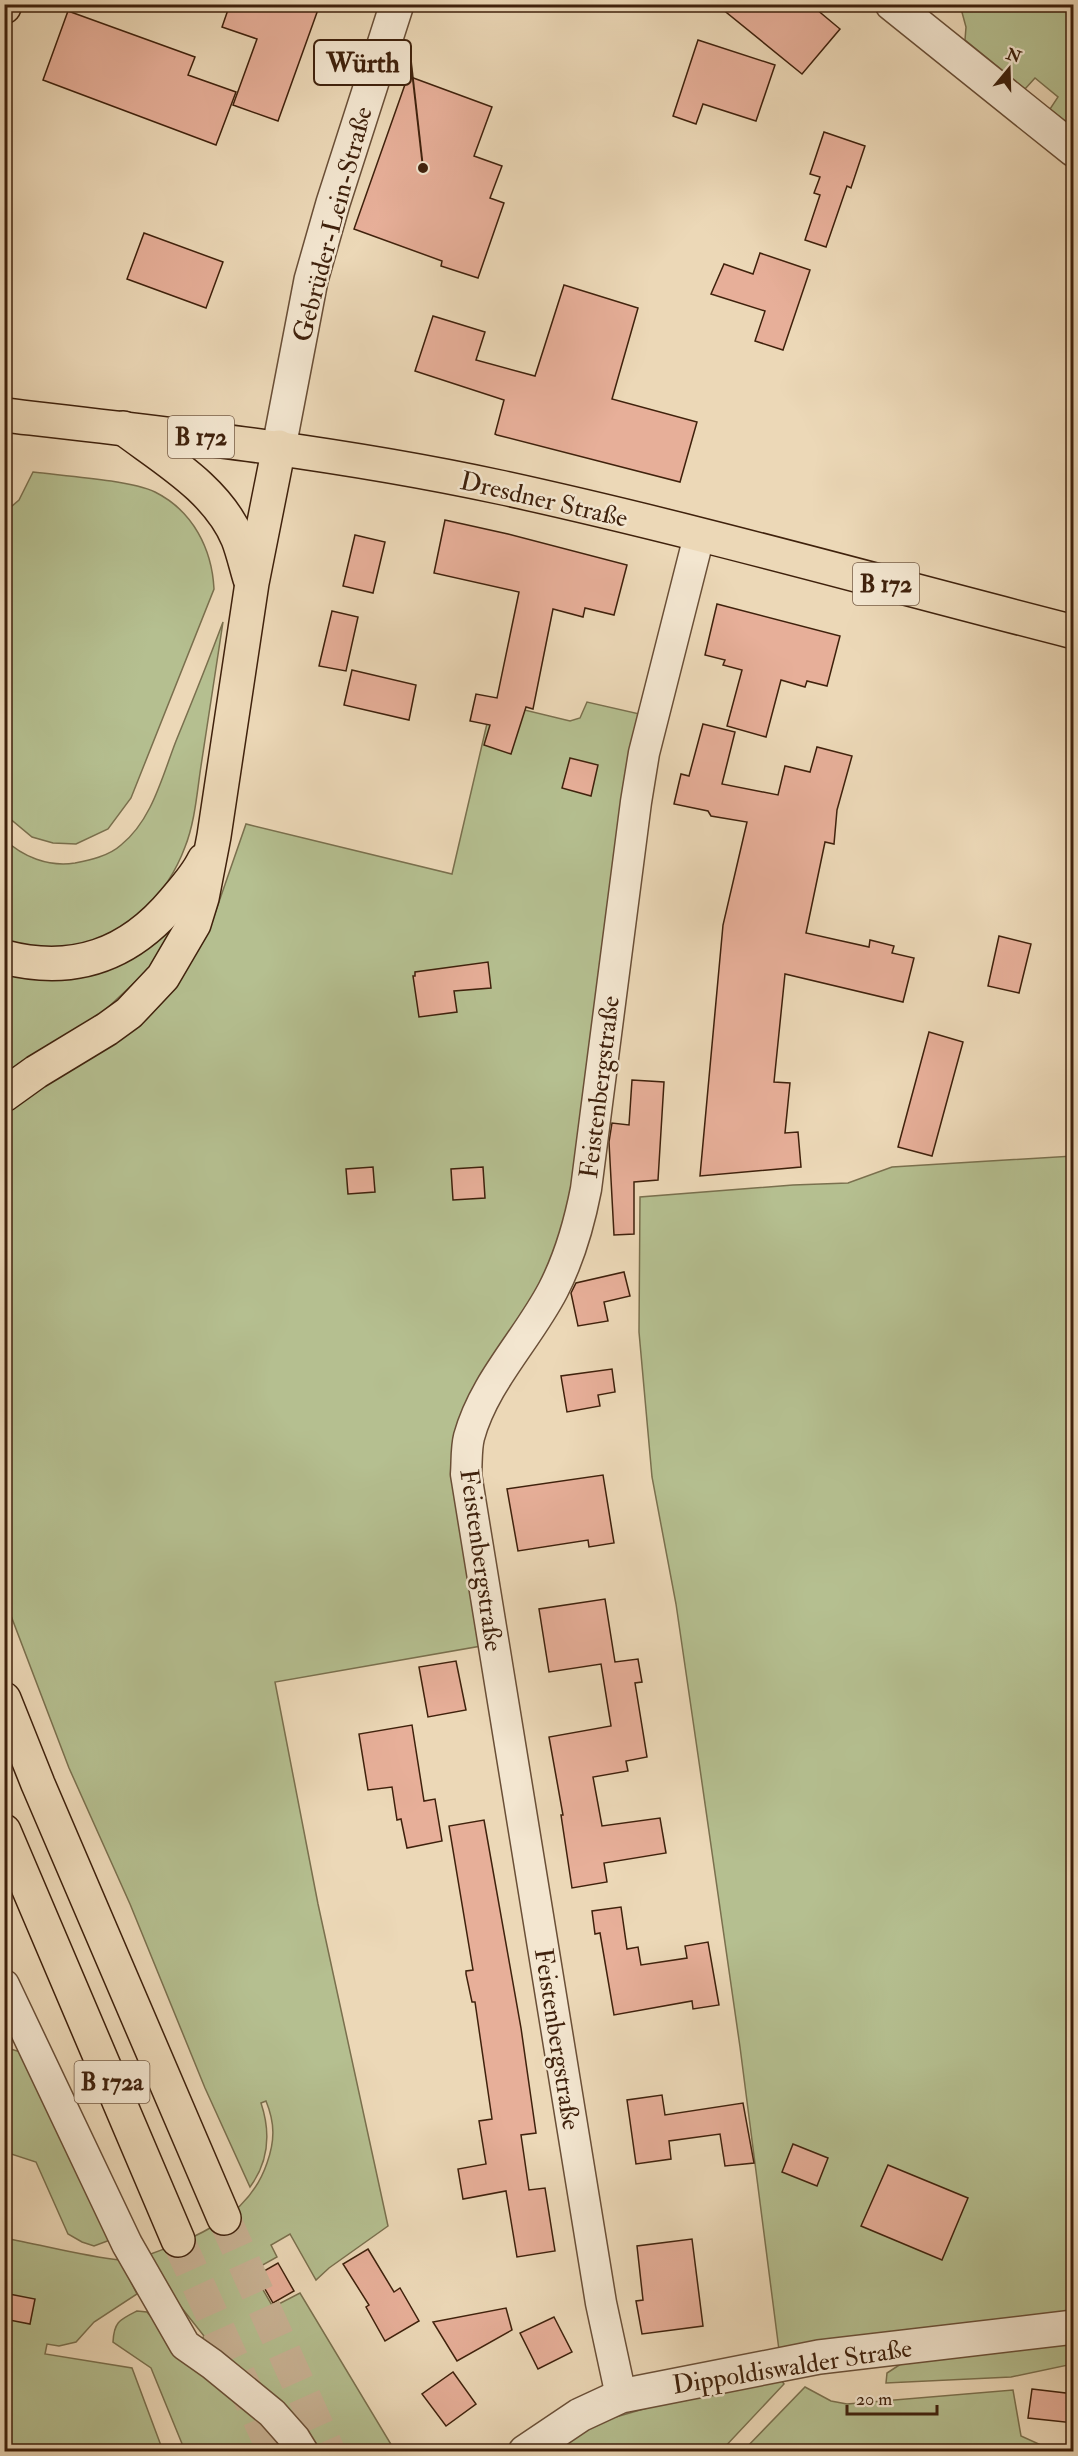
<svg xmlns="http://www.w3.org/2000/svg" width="1078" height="2456" font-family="'IM FELL Double Pica',serif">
  <rect width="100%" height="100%" fill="#ecd8b7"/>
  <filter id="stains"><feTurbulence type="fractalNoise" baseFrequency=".00333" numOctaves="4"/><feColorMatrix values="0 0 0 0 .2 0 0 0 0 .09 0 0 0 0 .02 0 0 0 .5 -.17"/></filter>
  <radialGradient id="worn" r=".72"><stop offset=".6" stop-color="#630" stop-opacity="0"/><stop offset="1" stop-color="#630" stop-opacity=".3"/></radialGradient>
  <!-- green -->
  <g fill="#b5bf90" stroke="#7a704e" stroke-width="1.5">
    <path d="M960 5H1073V127L1050 109 1058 97 1035 78 1025 89 965 40 966 27Z"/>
    <path d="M33 472C65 476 129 480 155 492 193 511 212 549 214 589L131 798 108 829 76 844 53 843 32 837 8 817 5 812V512L19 500Z"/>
    <path d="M223 622C216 670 208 718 201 766 197 792 195 822 185 847 168 893 127 938 76 948 52 952 28 947 5 941L4 839C23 857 48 867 75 863 90 860 109 856 121 845 152 820 162 777 176 741 192 702 208 662 223 622Z"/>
    <path d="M492 702 570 721 580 718 587 702 644 715 563 1247 479 1386 481 1646 275 1682 318 1904 388 2226 329 2268 316 2280 290 2234 271 2245 277 2257 252 2271 273 2307 300 2293 395 2451H315L201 2340 204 2336 166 2288 148 2255C197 2237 249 2217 267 2163 275 2141 275 2123 266 2101L261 2103C271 2133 269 2161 250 2187L205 2088 130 1904 69 1768 5 1600 4 1111 198 945 212 922 246 824 452 874Z"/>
    <path d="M170 920 178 925 150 968 102 1013 31 1056 5 1076V975L36 979Z"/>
    <path d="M1073 1156V2311L779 2350 740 2047 698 1755 676 1604 652 1477 639 1332 640 1197 793 1185 848 1183 892 1167Z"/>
    <path d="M4 2047 24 2053 110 2240 94 2246 82 2242 68 2234 36 2162 5 2152Z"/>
    <path d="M4 2238C43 2245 81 2256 120 2260L137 2294 94 2322 76 2342 59 2346 47 2344 45 2354 132 2368 163 2451H5Z"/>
    <path d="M137 2311 147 2312 181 2352 245 2406 290 2451H185L151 2368 113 2342C114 2322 119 2320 137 2311Z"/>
    <path d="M1073 2341V2364L1011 2377 886 2383 887 2373 910 2358Z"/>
    <path d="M779 2376 784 2384 721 2451 547 2452 602 2421 671 2401 753 2387Z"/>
    <path d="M805 2387 831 2401 847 2404 1013 2390 1021 2436 1054 2451H743Z"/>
  </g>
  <!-- building -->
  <g fill="#e7af99" stroke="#3f210c" stroke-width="1.5">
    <path d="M230 4H320L278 121 233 105 257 39 222 27Z"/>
    <path d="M716 4H810L840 29 802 74Z"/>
    <path d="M68 11 195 57 188 75 236 92 216 145 43 80Z"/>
    <path d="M698 40 775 65 756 121 703 104 696 124 673 116Z"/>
    <path d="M408 76 492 107 474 156 502 166 490 198 504 203 478 278 441 266 442 261 354 229Z"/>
    <path d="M824 132 865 146 851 188 847 186 826 247 805 240 820 195 814 193 820 177 810 174Z"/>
    <path d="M144 233 223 262 206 308 127 279Z"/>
    <path d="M760 253 810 270 783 350 755 341 765 311 711 294 724 264 753 274Z"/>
    <path d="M564 285 638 308 612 399 697 422 680 482 497 435 495 434 504 400 415 371 433 316 485 332 476 360 535 376Z"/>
    <path d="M445 520 508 534 627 565 614 615 585 608 583 617 553 609 533 709 526 707 511 754 484 745 490 725 470 721 476 694 497 698 519 592 434 573Z"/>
    <path d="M355 535 385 542 373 593 343 586Z"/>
    <path d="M717 604 840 636 827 686 807 681 805 687 781 680 766 737 727 726 742 670 723 665 725 660 705 655Z"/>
    <path d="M332 611 358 617 346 671 319 666Z"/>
    <path d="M352 670 416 685 409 720 344 705Z"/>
    <path d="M703 724 735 732 722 784 778 795 785 766 810 772 817 747 852 756 837 810 834 844 825 842 806 933 869 947 870 940 894 946 892 953 914 958 903 1002 785 974 774 1082 790 1083 785 1133 798 1132 801 1167 700 1176 723 925 747 822 711 816 708 811 674 804 681 774 689 776Z"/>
    <path d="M570 758 598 765 591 796 562 788Z"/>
    <path d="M999 936 1031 944 1019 993 988 986Z"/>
    <path d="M488 962 491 988 454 991 457 1012 419 1017 413 976H415V972Z"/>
    <path d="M929 1032 963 1042 932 1156 898 1147Z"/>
    <path d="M632 1080 664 1082 658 1180 634 1182V1234L614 1235 609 1142 612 1123 629 1125Z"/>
    <path d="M373 1167 375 1192 348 1194 346 1169Z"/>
    <path d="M483 1167 485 1198 453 1200 451 1169Z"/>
    <path d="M624 1272 630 1296 604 1302 608 1321 578 1326 571 1293 576 1283Z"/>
    <path d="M612 1369 615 1392 598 1395 600 1406 567 1412 561 1376Z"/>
    <path d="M603 1475 614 1543 589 1547 588 1540 518 1551 507 1489Z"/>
    <path d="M605 1599 615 1662 638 1659 642 1682 635 1683 647 1757 626 1761 628 1771 593 1777 602 1826 660 1818 666 1853 604 1863 607 1882 572 1888 561 1815H563L549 1737 611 1726 601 1664 549 1672 539 1609Z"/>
    <path d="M456 1661 466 1710 428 1717 419 1667Z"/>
    <path d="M412 1725 424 1801 435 1799 442 1841 407 1848 401 1819 397 1820 392 1787 368 1790 359 1734Z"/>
    <path d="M484 1820 521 2028 536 2133 521 2135 529 2190 545 2188 555 2251 517 2257 506 2191 463 2199 458 2169 486 2164 479 2121 492 2119 475 2002H472L466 1974V1971L473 1970 449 1826Z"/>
    <path d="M621 1907 627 1949 638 1947 641 1965 687 1958 685 1946 708 1942 719 2005 693 2009 692 2001 614 2015 600 1933 595 1934 592 1911Z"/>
    <path d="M662 2095 665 2115 743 2103 754 2163 725 2166 720 2134 669 2141 671 2159 636 2164 627 2100Z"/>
    <path d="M793 2144 828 2158 817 2186 782 2172Z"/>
    <path d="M888 2165 968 2198 942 2260 861 2226Z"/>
    <path d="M692 2239 703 2326 642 2334 636 2301 643 2300 637 2246Z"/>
    <path d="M368 2249 394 2292 400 2288 419 2321 385 2341 366 2307 369 2305 343 2264Z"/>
    <path d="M278 2263 294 2291 273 2303 257 2275Z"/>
    <path d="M4 2293 35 2299 30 2324 4 2319Z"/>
    <path d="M506 2308 512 2330 457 2361 433 2322Z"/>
    <path d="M554 2317 572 2352 538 2369 520 2333Z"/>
    <path d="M453 2372 476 2404 446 2426 422 2394Z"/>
    <path d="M1032 2389 1074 2394V2423L1028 2418Z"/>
  </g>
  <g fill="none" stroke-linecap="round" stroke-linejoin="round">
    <!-- trunk-tunnel -->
    <g stroke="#c9b395" stroke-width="33" stroke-dasharray="33 16" stroke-linecap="butt">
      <path d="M224 2218 329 2452"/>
      <path d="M178 2240 274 2452"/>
    </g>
    <defs>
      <g id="minor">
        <path d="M4 1985 127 2244 185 2345 212 2364 272 2413 295 2439 303 2452"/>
        <path d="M621 2396 601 2303 466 1474C467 1462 466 1449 469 1437 484 1382 527 1340 553 1290 570 1257 579 1225 586 1189L636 802 644 753 699 536"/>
      </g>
      <g id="tertiary">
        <path d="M892 4 1074 150"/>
        <path d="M279 447 311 280 333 203 397 4"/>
        <path d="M525 2452 580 2415 621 2396 819 2357 1074 2327"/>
      </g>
      <path id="primary" d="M4 415C170 434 336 452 499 487 692 529 882 583 1074 632"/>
      <g id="trunk">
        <path d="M4 7 5 4"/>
        <path d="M123 428C164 459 217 489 238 539 243 552 246 566 250 579"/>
        <path d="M4 957C73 975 129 955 174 901 185 888 197 875 204 860"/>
        <path d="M4 1095 36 1072 107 1029 129 1013 163 977 194 924 202 898 214 836 252 583 279 447"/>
        <path d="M4 1699 38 1784 224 2218"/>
        <path d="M4 1831 178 2240"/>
      </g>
    </defs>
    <!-- minor casing -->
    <use href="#minor" stroke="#6a4f37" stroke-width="33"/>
    <!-- tertiary casing -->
    <use href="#tertiary" stroke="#6a4f37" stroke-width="36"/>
    <!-- primary casing -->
    <use href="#primary" stroke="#3f210c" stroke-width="36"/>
    <!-- trunk casing -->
    <use href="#trunk" stroke="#3f210c" stroke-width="36"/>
    <!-- minor -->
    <use href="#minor" stroke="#f3e6d0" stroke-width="30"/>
    <!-- tertiary -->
    <use href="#tertiary" stroke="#f3e6d0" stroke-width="33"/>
    <!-- primary -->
    <use href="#primary" stroke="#ecd8b7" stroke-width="33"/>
    <!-- trunk -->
    <use href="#trunk" stroke="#ecd8b7" stroke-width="33"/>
  </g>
  <g text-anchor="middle" stroke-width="5" stroke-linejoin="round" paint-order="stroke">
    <!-- shield labels -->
    <g fill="#f3e6d0" stroke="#755c47" stroke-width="1.5">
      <rect x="168" y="416" width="66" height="42" rx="4.5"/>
      <rect x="853" y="563" width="66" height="42" rx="4.5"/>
      <rect x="74.5" y="2061" width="75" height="42" rx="4.5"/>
    </g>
    <g font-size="24" font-weight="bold" fill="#3f210c">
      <text x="201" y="445">B 172</text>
      <text x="886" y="592">B 172</text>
      <text x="112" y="2090">B 172a</text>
    </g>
    <!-- street labels -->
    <g font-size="26" fill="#3f210c" stroke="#f3e6d0">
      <text transform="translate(332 224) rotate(-75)" y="9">Gebrüder-Lein-Straße</text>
      <text transform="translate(544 499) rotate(13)" y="9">Dresdner Straße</text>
      <text transform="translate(599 1087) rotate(-83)" y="9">Feistenbergstraße</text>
      <text transform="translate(482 1560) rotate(82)" y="9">Feistenbergstraße</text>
      <text transform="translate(558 2039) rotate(81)" y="9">Feistenbergstraße</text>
      <text transform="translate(792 2366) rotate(-9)" y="9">Dippoldiswalder Straße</text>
    </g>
  </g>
  <!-- callouts -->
  <path fill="none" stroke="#3f210c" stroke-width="2" d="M423 168L411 62"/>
  <circle fill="#3f210c" stroke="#f3e6d0" stroke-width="2" cx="423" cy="168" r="6"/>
  <rect fill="#f3e6d0" stroke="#3f210c" stroke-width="2" x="314" y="40" width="97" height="45" rx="6"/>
  <g font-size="27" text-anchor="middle" font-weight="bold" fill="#3f210c">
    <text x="363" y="72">Würth</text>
  </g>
  <!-- margin -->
  <rect width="1078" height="2456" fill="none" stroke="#ecd8b7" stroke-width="24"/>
  <rect x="6" y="6" width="1066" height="2444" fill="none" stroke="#3f210c" stroke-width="3"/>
  <rect x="12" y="12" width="1054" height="2432" fill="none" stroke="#3f210c" stroke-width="1.5"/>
  <!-- north arrow -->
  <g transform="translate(1009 69) rotate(19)" stroke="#f3e6d0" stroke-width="4.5" paint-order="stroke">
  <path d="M0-4.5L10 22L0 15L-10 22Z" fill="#3f210c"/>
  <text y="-9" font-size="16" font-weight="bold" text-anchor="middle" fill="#3f210c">N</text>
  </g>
  <!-- scale -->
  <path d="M847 2405v9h90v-9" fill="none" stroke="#3f210c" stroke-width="3"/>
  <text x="856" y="2405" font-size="18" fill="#3f210c" stroke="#f3e6d0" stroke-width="4.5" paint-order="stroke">20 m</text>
  <rect width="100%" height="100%" filter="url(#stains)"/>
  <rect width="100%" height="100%" fill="url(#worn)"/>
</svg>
